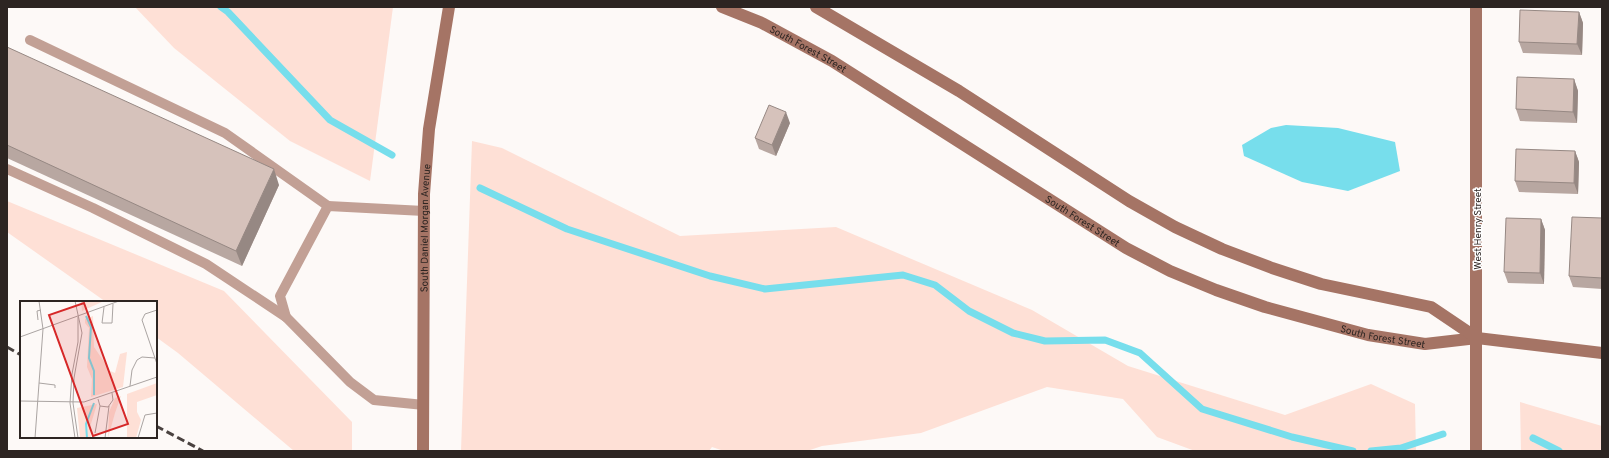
<svg xmlns="http://www.w3.org/2000/svg" width="1609" height="458" font-family="Overpass,sans-serif">
  <rect width="100%" height="100%" fill="#fdf9f7"/>
  <!-- green -->
  <g fill="#fee0d6">
    <path d="M135 7H393L370 181 290 141 174 48Z"/>
    <path d="M472 141 502 148 680 236 836 227 1032 310 1128 366 1285 415 1371 384 1415 404 1416 451H1195L1157 437 1123 399 1047 387 921 433 822 446 807 451H724L712 447 709 451H461Z"/>
    <path d="M7 201 224 291 352 422V451H294L178 353 156 337V302H106L7 232Z"/>
    <path d="M1520 402 1602 426V451H1521Z"/>
  </g>
  <!-- water -->
  <path fill="#77deec" d="M1286 125 1338 128 1395 142 1400 171 1348 191 1302 182 1244 156 1242 145 1271 128Z"/>
  <g fill="none" stroke-linecap="round" stroke-linejoin="round">
    <!-- stream -->
    <g stroke="#77deec" stroke-width="7">
      <path d="M221 7 228 12 330 120 392 155"/>
      <path d="M480 188 567 229 710 276 765 289 903 275 935 285 969 311 1013 333 1045 341 1105 340 1140 353 1202 409 1292 437 1353 451"/>
      <path d="M1533 438 1559 451"/>
      <path d="M1371 451 1401 448 1443 434"/>
    </g>
    <!-- lane -->
    <g stroke="#c2a095" stroke-width="10">
      <path d="M30 40 225 133 328 206"/>
      <path d="M7 169 93 208 206 264 286 317"/>
      <path d="M424 211 328 206 280 296 286 317 350 382 374 400 424 405"/>
    </g>
    <!-- secondary -->
    <g stroke="#a57465" stroke-width="12">
      <path id="s1" d="M722 7 762 23 832 61 1126 248 1170 271 1216 290 1265 307 1368 335 1425 344 1477 338 1602 353"/>
      <path d="M816 7 959 91 1129 201 1175 227 1222 249 1272 268 1321 284 1431 307 1477 338"/>
      <path d="M1476 7V451"/>
      <path id="s2" d="M423 451 424 194 429 129 449 7"/>
    </g>
    <!-- rail -->
    <g stroke="#4a4240" stroke-width="3" stroke-dasharray="8 4" stroke-linecap="butt">
      <path d="M7 347 21 355"/>
      <path d="M156 426 203 451"/>
    </g>
  </g>
  <!-- wall -->
  <g fill="#b8a7a1">
    <path d="M1579 12 1583 23 1582 55 1523 53 1519 42Z"/>
    <path d="M7 47 279 185 242 266 7 158Z"/>
    <path d="M1574 79 1578 91 1577 123 1520 121 1516 109Z"/>
    <path d="M790 123 776 156 759 149 755 138Z"/>
    <path d="M1575 151 1579 162 1578 194 1519 192 1515 181Z"/>
    <path d="M1602 218V289L1573 287 1569 276Z"/>
    <path d="M1541 219 1545 230 1544 284 1508 283 1504 272Z"/>
  </g>
  <!-- shaded-wall -->
  <g fill="#968883">
    <path d="M1579 12 1583 23 1582 55 1577 44Z"/>
    <path d="M1574 79 1578 91 1577 123 1573 112Z"/>
    <path d="M786 112 790 123 776 156 772 145Z"/>
    <path d="M1575 151 1579 162 1578 194 1574 183Z"/>
    <path d="M274 169 279 185 242 266 236 251Z"/>
    <path d="M1541 219 1545 230 1544 284 1540 273Z"/>
  </g>
  <!-- building -->
  <g fill="#d6c2bb" stroke="#968883">
    <path d="M1520 10 1579 12 1577 44 1519 42Z"/>
    <path d="M7 47 274 169 236 251 7 145Z"/>
    <path d="M1517 77 1574 79 1573 112 1516 109Z"/>
    <path d="M769 105 786 112 772 145 755 138Z"/>
    <path d="M1516 149 1575 151 1574 183 1515 181Z"/>
    <path d="M1572 217 1602 218V278L1569 276Z"/>
    <path d="M1506 218 1541 219 1540 273 1504 272Z"/>
  </g>
  <g text-anchor="middle" stroke-width="3" stroke-linejoin="round" paint-order="stroke">
    <!-- street labels -->
    <g font-size="10" fill="#2d2522" stroke="#fff">
      <text dy="4" stroke="none"><textPath href="#s1" startOffset="96">South Forest Street</textPath></text>
      <text dy="4" stroke="none"><textPath href="#s1" startOffset="420">South Forest Street</textPath></text>
      <text dy="4" stroke="none"><textPath href="#s2" startOffset="223">South Daniel Morgan Avenue</textPath></text>
      <text transform="translate(1477 229) rotate(-90)" y="4">West Henry Street</text>
      <text dy="4" stroke="none"><textPath href="#s1" startOffset="744">South Forest Street</textPath></text>
    </g>
  </g>
  <!-- overview -->
  <g transform="translate(20 301)">
    <rect width="137" height="137" fill="#fdf9f7"/>
    <path d="M61 0H84L62 10ZM73 15 74 46 87 65 88 69 95 72 100 53 107 51 103 86 71 96 72 78 67 66 69 27 65 22V18ZM137 82V94L117 101V111L121 119 116 137H107V93ZM101 95 95 112 88 137 89 111 95 97ZM77 103 70 126 71 137H60L57 107Z" fill="#fee0d6"/>
    <path fill="none" stroke="#77deec" stroke-width="2" d="M66 15 71 26 69 57 74 70V94M67 137 66 123 74 102"/>
    <path fill="none" stroke="#aaa4a2" stroke-width="1" d="M55 0 62 32 54 77 53 102 58 137M84 6 82 22H92L93 3M137 9 125 13 122 19 137 63M18 19 17 10 21 9M0 36 99 0M19 82 35 84V87M110 85 112 69 117 59 122 56 135 57M78 98 80 105 88 106 93 99 92 92M0 100 64 101 137 76M75 132 80 105M15 137 23 28 19 0M55 137 50 102 52 73 58 41V16M85 137 89 105M118 137 125 114 137 112"/>
    <path fill="#d62828" fill-opacity="0.15" stroke="#d62828" stroke-width="2" d="M64 2 108 123 73 135 29 14Z"/>
    <rect width="137" height="137" fill="none" stroke="#2d2522" stroke-width="2"/>
  </g>
  <!-- border -->
  <rect width="1609" height="458" fill="none" stroke="#2d2522" stroke-width="16"/>
</svg>
